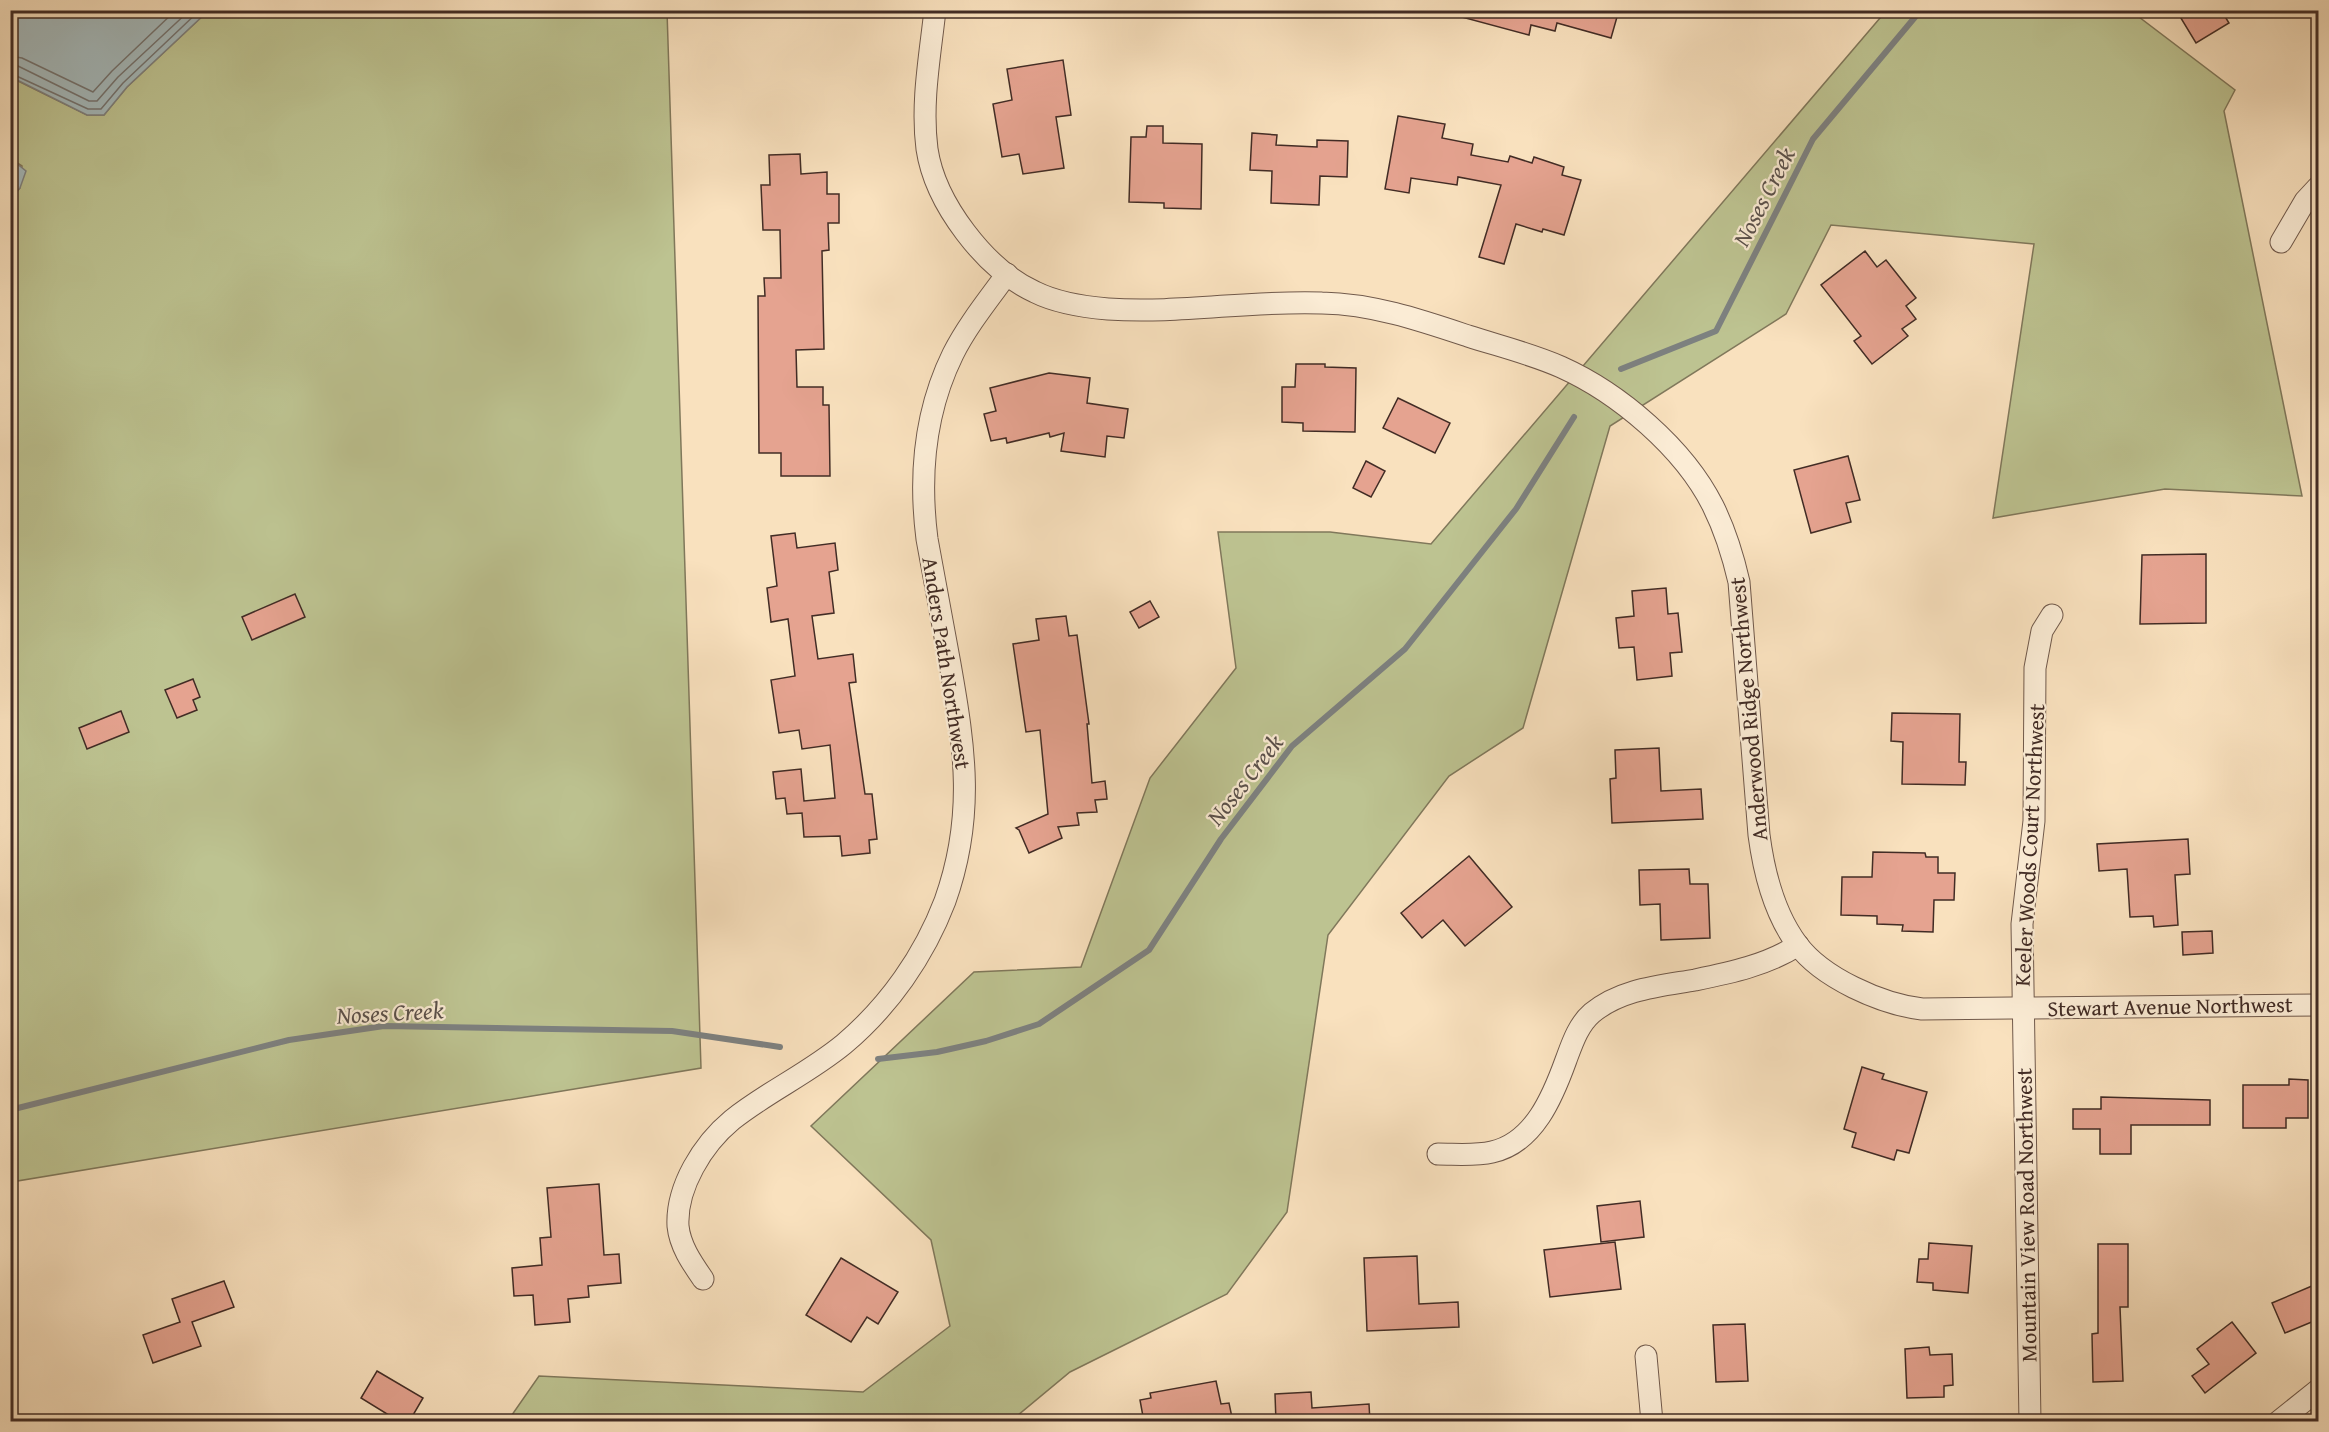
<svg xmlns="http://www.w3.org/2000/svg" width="2329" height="1432" font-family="'Gentium Book Plus',serif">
  <rect width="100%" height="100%" fill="#f9e1be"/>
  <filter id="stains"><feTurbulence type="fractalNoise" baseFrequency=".00333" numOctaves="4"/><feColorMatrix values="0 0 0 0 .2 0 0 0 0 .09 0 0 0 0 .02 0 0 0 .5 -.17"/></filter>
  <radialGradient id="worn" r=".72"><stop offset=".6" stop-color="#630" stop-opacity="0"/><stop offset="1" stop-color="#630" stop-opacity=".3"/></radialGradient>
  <!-- green -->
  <g fill="#bdc391" stroke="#80785b" stroke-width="1.5">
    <path d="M208 11H667L701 1068 11 1182 10 199 20 188 22 166 11 159 10 77 87 115H104L127 87Z"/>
    <path d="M1886 11H2131L2235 90 2224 111 2302 496 2165 489 1993 518 2034 244 1831 225 1786 314 1610 426 1523 728 1449 776 1328 935 1287 1212 1227 1294 1070 1372 1011 1421 507 1422 539 1376 863 1392 950 1326 931 1240 811 1126 974 972 1081 967 1150 778 1236 668 1218 532H1330L1431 544Z"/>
  </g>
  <!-- water -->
  <g fill="#a4babd" stroke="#7d8180" stroke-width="1.5">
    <path d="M10 11 11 10 208 11 127 87 104 115H87L11 77Z"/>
    <path d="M11 159 26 171 20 188 11 199Z"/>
  </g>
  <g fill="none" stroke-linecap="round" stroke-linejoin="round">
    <!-- shore -->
    <g stroke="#737371" stroke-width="1.5">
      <path d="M10 56 22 58 93 92 112 71 176 10"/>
      <path d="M10 65 18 66 89 101H97L118 77 190 10"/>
      <path d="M10 73 88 109H101L123 83 200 10"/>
    </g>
    <!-- stream -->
    <g stroke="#7d8180" stroke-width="6">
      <path d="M1621 369 1716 331 1813 139 1921 10"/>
      <path d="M878 1059 937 1052 986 1041 1039 1024 1149 950 1221 839 1292 746 1405 649 1516 509 1574 417"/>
      <path d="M10 1110 289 1040 384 1026 672 1031 780 1047"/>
    </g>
  </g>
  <!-- building -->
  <g fill="#e5a390" stroke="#422c25" stroke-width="1.5">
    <path d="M1459 10H1619L1611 38 1557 23 1555 31 1531 25 1529 35 1458 16Z"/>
    <path d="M2176 10H2221L2229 23 2196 43Z"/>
    <path d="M1063 60 1071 115 1056 117 1064 168 1023 174 1019 154 1002 157 993 104 1012 100 1007 69Z"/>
    <path d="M1398 116 1445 124 1442 138 1473 144 1471 155 1508 162 1510 156 1532 163 1534 157 1564 167 1562 175 1581 180 1564 235 1543 229 1542 232 1516 224 1504 264 1479 257 1501 185 1458 177 1457 185 1411 178 1409 193 1385 189Z"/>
    <path d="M1147 126H1163V143L1202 144 1201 209 1164 208V203L1129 202 1131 137H1146Z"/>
    <path d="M1252 133 1277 135 1276 145 1317 147V140L1348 141 1347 177 1320 176 1319 205 1271 203 1272 171 1250 170Z"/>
    <path d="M800 154 801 174 827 172V194H839V223H828L829 250 822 251 824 349 796 350 797 387H823V405H829L830 476H781V453H759L758 296H765L764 278H781L780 230H763L761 185H770L769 155Z"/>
    <path d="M1865 251 1877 267 1886 260 1916 298 1906 306 1916 319 1902 329 1908 336 1872 364 1854 341 1861 336 1821 285Z"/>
    <path d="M1296 364H1325V367L1356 368 1355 432 1303 431V423L1282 422V387H1295Z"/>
    <path d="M1049 373 1090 378 1087 403 1128 409 1124 438 1107 436 1105 457 1061 451 1064 433 1050 437 1049 433 1007 443 1006 438 991 441 984 414 996 411 990 388Z"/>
    <path d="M1398 398 1450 423 1435 453 1383 428Z"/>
    <path d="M1848 456 1860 500 1846 503 1851 522 1811 533 1794 470Z"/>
    <path d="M1366 461 1385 471 1371 497 1353 488Z"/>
    <path d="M795 533 797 548 835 543 838 570 829 572 834 613 812 616 818 659 853 654 856 682 849 683 865 794H872L877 839 869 840 870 853 842 856 840 836 804 837 802 813 787 814 785 798 776 799 773 772 801 769 804 801 835 798 830 745 802 749 799 730 779 733 771 680 795 676 788 619 771 622 767 588 777 586 771 536Z"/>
    <path d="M2206 554V623L2140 624 2142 555Z"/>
    <path d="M1666 588 1668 614 1678 613 1682 652 1670 653 1672 676 1637 680 1634 647 1619 648 1616 618 1634 616 1632 591Z"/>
    <path d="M295 594 305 617 252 640 242 617Z"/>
    <path d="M1150 601 1159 617 1139 628 1130 612Z"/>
    <path d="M1066 616 1069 636 1077 635 1089 724H1087L1092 783 1105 781 1107 799 1095 800 1097 812 1077 813 1079 825 1058 827 1062 838 1029 853 1019 830 1016 828 1048 814 1040 730 1026 732 1013 644 1039 640 1036 619Z"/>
    <path d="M193 679 200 697 193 700 197 710 177 718 165 690Z"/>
    <path d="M121 711 129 732 87 749 79 728Z"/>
    <path d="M1892 713 1960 714 1959 762H1966L1965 785 1902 784 1903 742 1891 741Z"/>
    <path d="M1659 748 1661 791 1701 789 1703 819 1612 823 1610 779 1616 778 1615 750Z"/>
    <path d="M2188 839 2190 874 2175 875 2178 925 2154 927 2153 916 2130 917 2127 869 2099 871 2097 844Z"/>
    <path d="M1873 852 1925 853 1926 857H1938V873H1955L1954 900H1934L1933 932 1902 931 1903 925 1877 924V916L1841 915 1842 877H1872Z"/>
    <path d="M1469 856 1512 907 1465 946 1443 920 1422 938 1401 913Z"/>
    <path d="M1689 869 1690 884H1708L1710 938 1661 940 1660 904 1640 905 1639 870Z"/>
    <path d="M2212 931 2213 953 2183 955 2182 932Z"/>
    <path d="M1862 1067 1884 1074 1882 1079 1927 1092 1909 1153 1897 1150 1894 1160 1852 1147 1856 1133 1844 1129Z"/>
    <path d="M2289 1079 2308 1080V1118H2286V1128H2243V1085H2289Z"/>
    <path d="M2101 1097 2210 1100V1125H2131V1154H2100V1129H2073V1109H2101Z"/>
    <path d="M599 1184 604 1255 619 1254 621 1283 588 1286 589 1297 568 1299 570 1322 535 1325 533 1295 514 1296 512 1268 542 1265 540 1238 551 1237 547 1188Z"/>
    <path d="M1640 1201 1644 1237 1601 1242 1597 1206Z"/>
    <path d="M1615 1242 1621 1289 1550 1297 1544 1250Z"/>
    <path d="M1929 1243 1972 1246 1968 1293 1933 1290V1283L1917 1282 1919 1259H1928Z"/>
    <path d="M2098 1244H2128V1307H2120L2123 1381 2093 1382 2092 1334 2098 1333Z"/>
    <path d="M1417 1256 1419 1304 1458 1302 1459 1327 1367 1331 1364 1258Z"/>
    <path d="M841 1258 898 1292 878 1324 867 1317 851 1342 806 1315Z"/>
    <path d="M224 1281 234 1307 192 1322 201 1346 153 1363 143 1335 180 1322 172 1299Z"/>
    <path d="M2319 1283V1319L2285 1333 2272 1303Z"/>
    <path d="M2232 1322 2256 1353 2205 1393 2192 1376 2209 1364 2197 1349Z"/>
    <path d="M1745 1324 1748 1381 1716 1382 1713 1325Z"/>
    <path d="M1929 1347 1930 1355 1952 1354 1953 1385 1944 1386V1397L1907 1398 1905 1349Z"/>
    <path d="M377 1371 423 1398 409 1422H400L361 1398Z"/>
    <path d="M1216 1381 1221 1404 1229 1403 1233 1422H1144L1140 1400 1151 1398 1150 1393Z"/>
    <path d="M1311 1392 1312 1408 1369 1404 1370 1422H1276L1275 1394Z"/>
  </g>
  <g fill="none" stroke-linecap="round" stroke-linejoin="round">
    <defs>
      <g id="street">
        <path d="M935 10C930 56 921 103 927 149 935 203 985 269 1035 292 1057 303 1084 307 1108 309 1179 314 1251 300 1322 303 1373 304 1420 320 1468 336 1499 346 1532 354 1561 367 1619 393 1684 448 1713 506 1725 530 1733 556 1739 582L1759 835C1764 873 1774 913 1797 944 1822 978 1881 1004 1922 1009L2318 1005"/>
        <path d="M2281 242 2305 201 2318 187"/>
        <path d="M1438 1154C1456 1154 1475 1156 1492 1152 1534 1143 1553 1096 1566 1060 1572 1044 1578 1025 1592 1013 1621 989 1660 986 1695 980 1729 973 1768 965 1798 945"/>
        <path d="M703 1279C692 1263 680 1246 678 1226 676 1187 703 1144 732 1120 767 1092 809 1073 844 1044 889 1006 924 956 945 901 975 817 965 749 950 664 942 622 935 581 927 539 919 476 924 413 953 354 967 326 988 300 1007 274"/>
        <path d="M1646 1356 1652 1422"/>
        <path d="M2030 1422 2022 924 2034 821 2035 668 2042 631 2052 615"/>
        <path d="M2278 1422 2318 1390"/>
      </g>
    </defs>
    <!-- street casing -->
    <use href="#street" stroke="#70594b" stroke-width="23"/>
    <!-- street -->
    <use href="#street" stroke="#fbecd5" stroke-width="21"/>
  </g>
  <g text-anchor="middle" stroke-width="4.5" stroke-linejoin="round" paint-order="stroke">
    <!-- street labels -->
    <g font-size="22" fill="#422c25" stroke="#fbecd5">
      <text transform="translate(947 663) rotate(81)" y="8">Anders Path Northwest</text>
      <text transform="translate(1748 709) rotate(-95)" y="8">Anderwood Ridge Northwest</text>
      <text transform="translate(2029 845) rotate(-87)" y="8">Keeler Woods Court Northwest</text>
      <text transform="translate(2170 1006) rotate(-1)" y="8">Stewart Avenue Northwest</text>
      <text transform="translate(2026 1215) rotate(-91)" y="8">Mountain View Road Northwest</text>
    </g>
    <!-- water labels -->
    <g font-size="24" font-style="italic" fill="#5a504b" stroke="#fbecd5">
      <text transform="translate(1764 197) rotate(-63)" y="8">Noses Creek</text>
      <text transform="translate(1245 780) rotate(-52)" y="8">Noses Creek</text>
      <text transform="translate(390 1013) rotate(-3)" y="8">Noses Creek</text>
    </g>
  </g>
  <!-- margin -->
  <rect width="2329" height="1432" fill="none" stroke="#f9e1be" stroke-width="36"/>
  <rect x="12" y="12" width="2305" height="1408" fill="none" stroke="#422c25" stroke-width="3"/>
  <rect x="18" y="18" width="2293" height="1396" fill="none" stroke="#422c25" stroke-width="1.5"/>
  <rect width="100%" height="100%" filter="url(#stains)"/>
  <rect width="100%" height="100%" fill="url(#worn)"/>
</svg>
